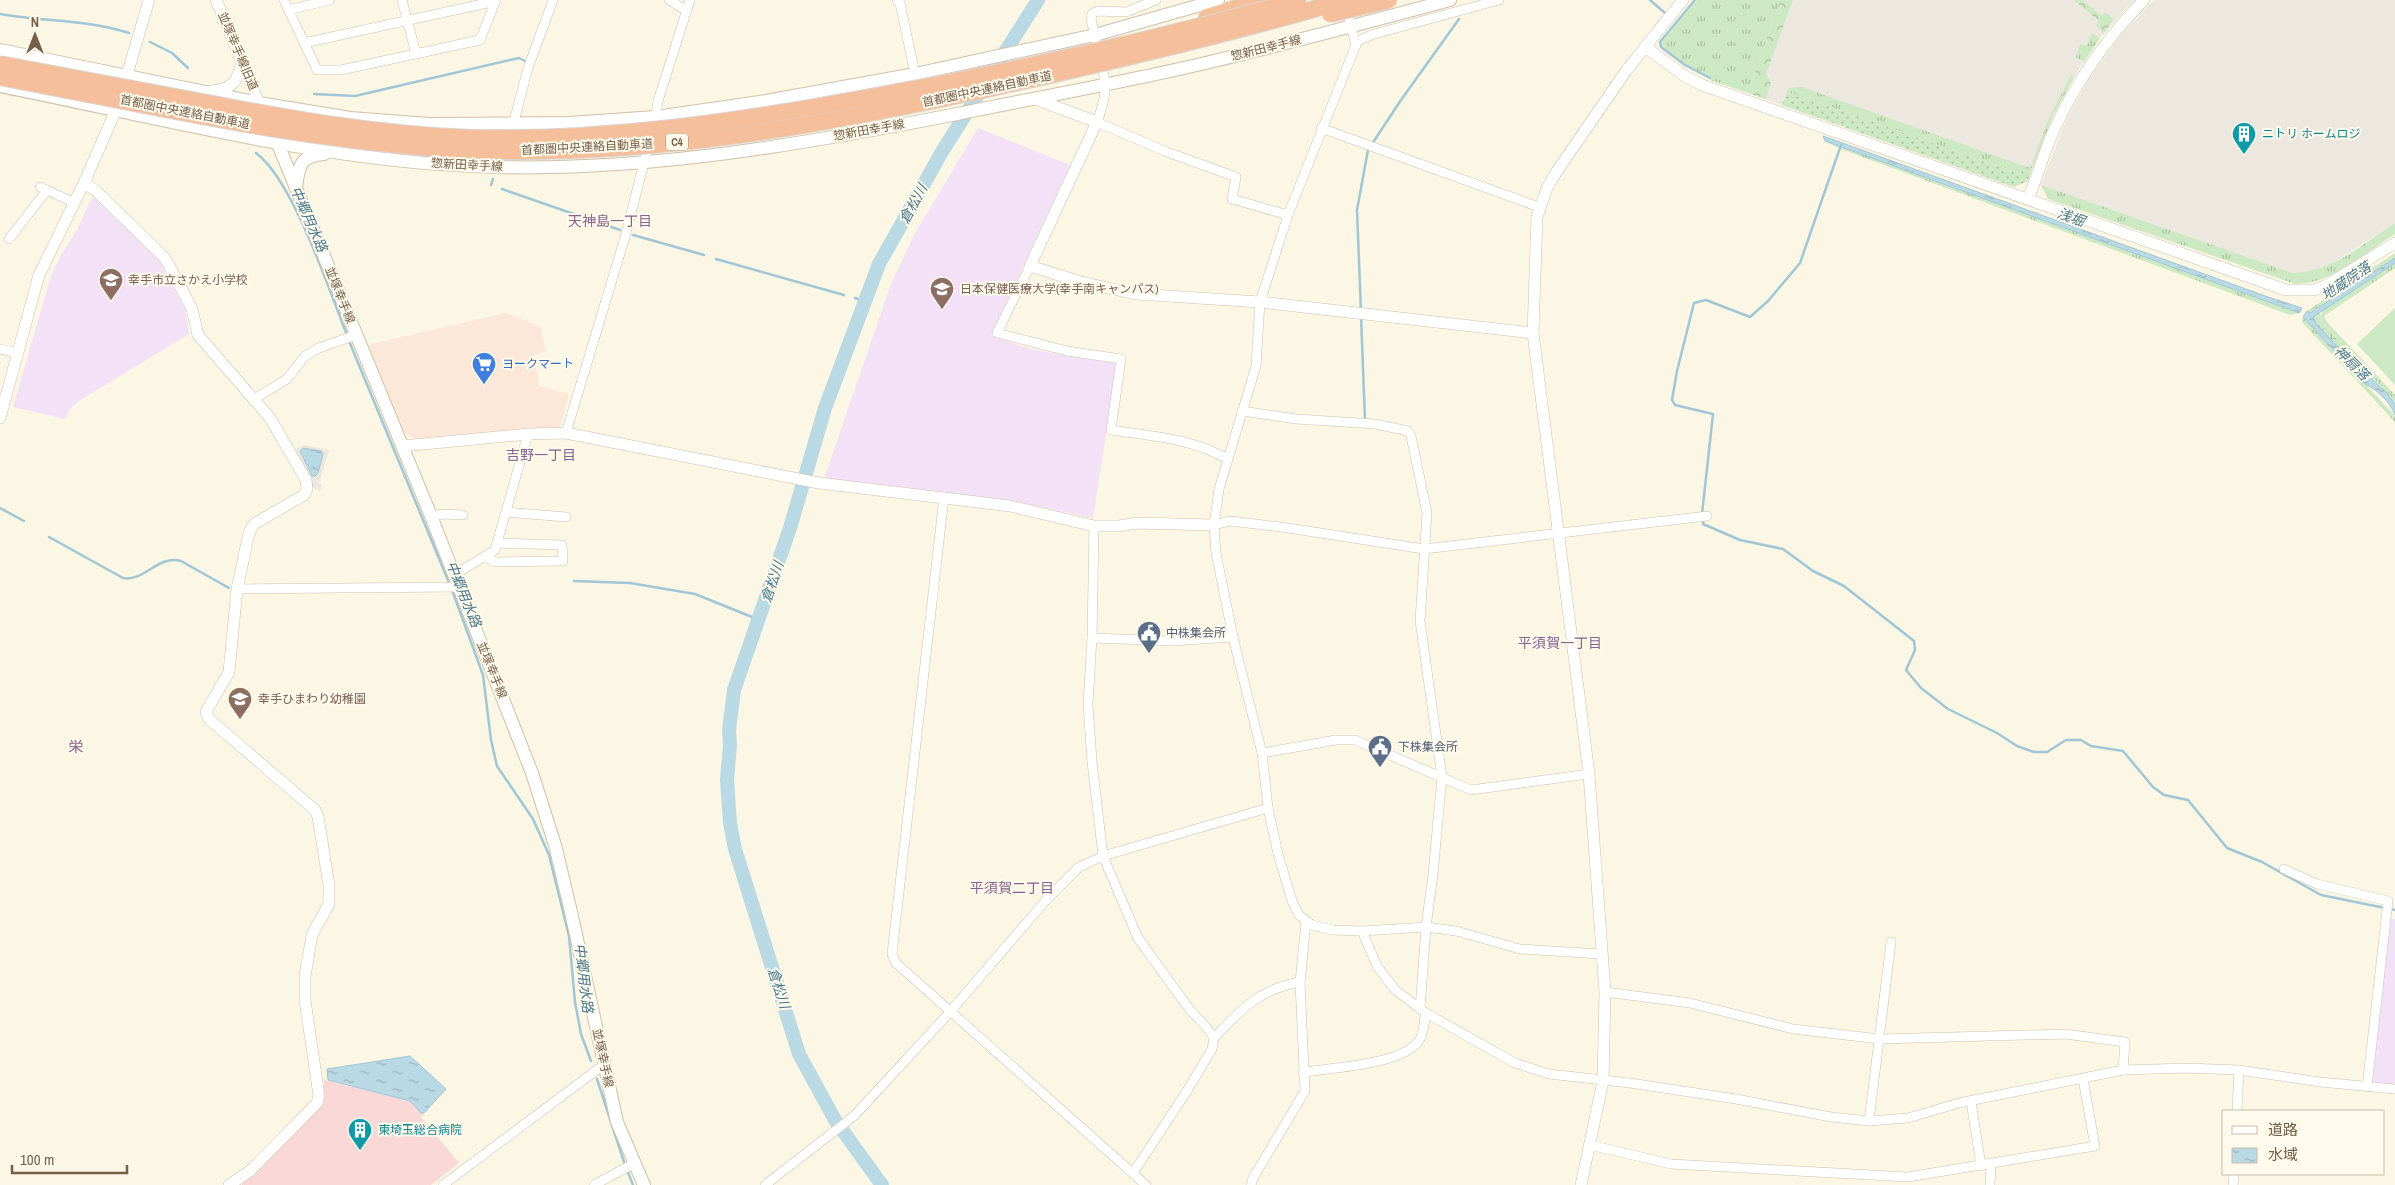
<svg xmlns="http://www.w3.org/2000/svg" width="2395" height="1185" font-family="'Archivo Narrow','Noto Sans JP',sans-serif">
  <defs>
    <pattern id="grass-tufts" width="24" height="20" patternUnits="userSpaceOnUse" patternTransform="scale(1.25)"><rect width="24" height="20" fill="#cde9c3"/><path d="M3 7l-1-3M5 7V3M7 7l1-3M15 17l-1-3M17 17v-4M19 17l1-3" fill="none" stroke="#abc0a0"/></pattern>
    <pattern id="forest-crowns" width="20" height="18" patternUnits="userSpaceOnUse" patternTransform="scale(1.25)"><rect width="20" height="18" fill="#cde9c3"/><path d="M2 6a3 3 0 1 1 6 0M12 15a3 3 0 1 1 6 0" fill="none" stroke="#abc0a0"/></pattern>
    <pattern id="wetland-marsh" width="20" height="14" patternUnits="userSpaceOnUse" patternTransform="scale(1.25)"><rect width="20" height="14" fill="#cde9c3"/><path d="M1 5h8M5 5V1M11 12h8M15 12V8" fill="none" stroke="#abc0a0"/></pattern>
    <pattern id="garden-dots" width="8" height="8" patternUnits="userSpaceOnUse" patternTransform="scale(1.25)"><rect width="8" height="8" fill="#cde9c3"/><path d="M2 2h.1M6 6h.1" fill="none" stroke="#abc0a0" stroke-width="1.8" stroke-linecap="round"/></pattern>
    <pattern id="water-ripples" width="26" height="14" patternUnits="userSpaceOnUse" patternTransform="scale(1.25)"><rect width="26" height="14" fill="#b9d9e5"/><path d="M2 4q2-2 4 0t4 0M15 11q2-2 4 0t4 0" fill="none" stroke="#9bb3bc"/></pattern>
  </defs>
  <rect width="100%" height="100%" fill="#fcf6e4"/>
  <!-- commercial -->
  <path fill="#fce8d8" d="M505 313 540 326 546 352 534 355 539 386 569 394 560 428 415 439 404 433 368 345Z"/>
  <!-- industrial -->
  <g fill="#ece7df">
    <path d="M1780 0H2134L2100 38 2080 67 2053 116 2028 181 2014 187 1748 93Z"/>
    <path d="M2154 0H2395V223L2330 265 2311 272 2293 273 2041 185 2065 123 2089 79 2121 35Z"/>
    <path d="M305 445 329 450 319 483 322 485 320 491 311 487 309 477 295 449Z"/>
  </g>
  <!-- education -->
  <g fill="#f3e1f8">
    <path d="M978 128 1070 165 991 336 1034 350 1117 363 1093 518 1012 501 824 479 891 284 914 235Z"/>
    <path d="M95 198 163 265V269L185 309 189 334 77 402 70 409 65 419 13 407 51 276 61 255 77 230 91 199Z"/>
    <path d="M2390 918 2395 919V1086L2371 1083Z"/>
  </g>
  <!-- medical -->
  <path fill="#fad8d8" d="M324 1080 410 1101 421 1112 424 1113 421 1117 459 1163 431 1185H241L262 1167 324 1098Z"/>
  <!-- grass -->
  <g fill="url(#grass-tufts)">
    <path d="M1697 0H1780L1748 93 1710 80V77L1689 67 1662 46 1661 43Z"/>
    <path d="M2092 33 2100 38 2084 62 2076 57 2080 44 2087 46Z"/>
    <path d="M2071 75 2074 77 2053 116 2032 168H2030L2048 120Z"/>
    <path d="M1802 87 2024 166 2022 174 1787 92 1788 88Z"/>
    <path d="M1822 139 1826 141 2299 313 2290 315 1838 148Z"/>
    <path d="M2041 185 2293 273C2331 273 2364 243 2395 223V234C2365 253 2332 284 2295 284L2048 199Z"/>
    <path d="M2395 253V258L2309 313 2307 311Z"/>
    <path d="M2395 263V268L2324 316 2327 322 2395 395V402L2322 322 2320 316 2324 309Z"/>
    <path d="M2303 317 2395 416V422L2302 322Z"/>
  </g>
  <!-- forest -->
  <g fill="url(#forest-crowns)">
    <path d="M1780 0H1793L1766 74 1771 82 1766 99 1748 93Z"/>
    <path d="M2074 0H2082L2102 16 2105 12 2114 19 2104 33 2096 26 2099 21Z"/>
  </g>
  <!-- wetland -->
  <path fill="url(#wetland-marsh)" d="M2320 313 2321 321 2379 384C2365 374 2317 332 2313 317Z"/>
  <!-- garden -->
  <path fill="url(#garden-dots)" d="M1787 92 2021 174 2024 166 2032 168 2028 181 2014 187 1782 105Z"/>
  <!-- pitch -->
  <path fill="#cde9c3" d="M2395 308V385L2357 344Z"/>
  <!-- water -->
  <g fill="url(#water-ripples)" stroke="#a0c7d7">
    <path d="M1823 136 2268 297 2302 308 2299 313 1825 141Z"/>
    <path d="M2395 258V263L2313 317 2317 325 2345 355 2386 392 2395 404V415C2390 402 2378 390 2365 384L2303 317 2307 311 2310 313Z"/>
    <path d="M303 448 321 451 323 454 318 473 315 476H312L300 451Z"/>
    <path d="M410 1056 446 1089 424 1113H421L410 1101 328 1080 327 1069Z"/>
  </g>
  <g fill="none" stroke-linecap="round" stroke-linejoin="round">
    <!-- stream -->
    <g stroke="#a0c7d7" stroke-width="2.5">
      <path d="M1650 0 1665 13"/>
      <path d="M1695 0 1660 42 1661 47 1685 65 1710 78"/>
      <path d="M0 14C43 22 87 19 129 33"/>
      <path d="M150 42 172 53 188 68"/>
      <path d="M314 94 355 96 519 58 527 62"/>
      <path d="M256 153C293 180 329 290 347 335"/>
      <path d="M491 185 493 179"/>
      <path d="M502 189 620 230"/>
      <path d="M633 235 704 255"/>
      <path d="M716 259 844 295"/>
      <path d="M855 298 864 301"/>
      <path d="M1361 311 1357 210 1368 150 1401 100 1459 19"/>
      <path d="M1361 316 1365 420"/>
      <path d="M349 341 450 585"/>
      <path d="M0 508 24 521"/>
      <path d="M1702 514 1713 414 1675 405 1672 400 1677 371 1694 303 1706 300 1750 317 1768 301 1800 263 1841 145"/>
      <path d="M1703 520V524L1740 540 1783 549 1813 571 1844 586 1914 641 1915 650 1906 670 1921 688 1948 709 1997 733 2017 746 2034 752H2047L2066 740H2081L2091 746 2123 751 2153 787 2164 795 2188 800 2227 848 2262 862 2321 895 2395 910"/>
      <path d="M49 537 123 578C144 582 159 554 181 561L229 588"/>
      <path d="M574 581 630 583 695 594 757 619"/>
      <path d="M452 590 483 675 491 740 497 766 533 819 549 855 569 936 575 1002 581 1034 591 1061"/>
      <path d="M597 1079 625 1165"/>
      <path d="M627 1170 633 1185"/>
    </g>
    <!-- river -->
    <path stroke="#b9d9e5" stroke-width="14" d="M882 1185 835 1120 799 1054 735 849 730 823 727 780 730 745 729 730 734 690 790 528 825 408 879 264 943 150 1038 0"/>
    <defs>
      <g id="minor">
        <path d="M284 0 317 70H341L480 40 496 0"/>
        <path d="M402 0 416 54"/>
        <path d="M669 0 687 11"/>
        <path d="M897 0 900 3 915 74"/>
        <path d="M1346 8 1356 45 1288 215 1260 302 1256 366 1219 489 1214 525 1216 553 1233 637 1262 753 1268 808 1278 854 1292 901 1299 915 1312 925 1333 930 1362 931 1426 927 1456 931 1520 949 1601 954"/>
        <path d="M288 10 330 0"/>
        <path d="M1096 40 1091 19 1092 14 1097 11 1126 12 1156 0"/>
        <path d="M1356 42 1371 35 1499 0"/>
        <path d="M304 43 496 1"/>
        <path d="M1101 60C1107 89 1107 94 1097 122L1167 152 1236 177 1232 199 1288 215"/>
        <path d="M655 121 658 101 690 0"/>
        <path d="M513 125 528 68 553 0"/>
        <path d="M1321 128 1539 207"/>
        <path d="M40 187 75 203"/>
        <path d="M9 239 47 190"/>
        <path d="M1030 266 997 333 1067 351 1121 359 1111 430C1149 436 1193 438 1227 459"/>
        <path d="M0 349 17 353"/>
        <path d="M254 399 287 379 305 356 319 348 356 335"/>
        <path d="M1242 411 1296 419 1375 424 1408 431 1411 436 1427 513 1420 621 1442 777 1433 874 1426 927 1420 1009"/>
        <path d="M566 433 625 237 649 143"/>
        <path d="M944 497 892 954 896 963 1146 1185"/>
        <path d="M506 512 566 517"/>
        <path d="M431 516 443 514 463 515"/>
        <path d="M1214 525 1230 521 1288 528 1424 549 1707 516"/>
        <path d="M486 557 495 562 563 561 562 545 498 543"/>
        <path d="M454 575 495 550 528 434"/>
        <path d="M237 589 459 587"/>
        <path d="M1092 638 1094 526"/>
        <path d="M1262 753 1336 740H1355L1471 790 1589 774"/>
        <path d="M2284 869 2317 884 2388 901 2367 1087"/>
        <path d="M1362 931 1377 966 1395 990 1426 1013 1515 1063 1549 1074 1630 1083 1736 1099 1831 1117 1869 1121 1908 1118 1959 1103 2123 1070 2187 1068 2239 1070 2320 1082 2395 1089"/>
        <path d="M1605 992 1690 1003 1793 1029 1880 1039 2065 1034 2125 1042 2123 1070"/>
        <path d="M1214 1038C1205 1023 1197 1019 1187 1006L1138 938 1103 856 1092 762 1088 704 1092 638 1172 641 1233 637"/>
        <path d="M1303 1072C1331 1068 1405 1065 1420 1039 1424 1032 1424 1021 1426 1013"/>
        <path d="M1971 1101 1981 1166"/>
        <path d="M2237 1111 2239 1070"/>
        <path d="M1869 1121 1891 942"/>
        <path d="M1590 1145 1671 1164 1908 1177 2095 1146 2083 1079"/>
        <path d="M1133 1173 1187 1091 1212 1049 1214 1038C1241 1009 1260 989 1300 982"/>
        <path d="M443 1185 598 1069 603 1067"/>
        <path d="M594 1185 633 1164"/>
        <path d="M765 1185 854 1116 950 1012 1047 899 1079 867 1103 856 1268 808"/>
        <path d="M1251 1185 1253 1178 1305 1091 1300 982 1306 922"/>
        <path d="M1990 1185 1991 1165"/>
        <path d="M2233 1185 2234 1174"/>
      </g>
      <g id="tertiary">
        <path d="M216 0 259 103"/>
        <path d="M1645 47 1686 77 1702 85 2286 290H2314L2325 286 2395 243"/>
        <path d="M124 85 149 0"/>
        <path d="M211 91C233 89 238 82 242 60"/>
        <path d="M1035 99 1097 122 1030 266 1081 282 1136 294 1260 302 1533 333"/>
        <path d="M84 183 95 190 165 258 192 309 198 335 270 418 306 480 307 489 304 495 254 524 249 533 237 589 229 672 206 712 209 719 315 810 318 816 329 886V904L312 935 305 976V1000L319 1096 317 1103 250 1171 229 1185"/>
        <path d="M2028 199C2038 176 2044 151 2055 128 2077 80 2108 37 2144 0"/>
        <path d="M0 418 39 275 84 183 119 103"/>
        <path d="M402 446 528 434 566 433 819 483 1010 506 1094 526H1119L1137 523 1214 525"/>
        <path d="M1581 1185 1603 1081 1605 992 1589 774 1533 333 1537 217 1547 188 1557 171 1626 71 1683 0"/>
      </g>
      <g id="secondary">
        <path d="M0 50 259 103 350 118 429 124 569 123 656 117 766 101 915 74 1095 35 1218 0"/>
        <path d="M0 86C165 119 328 163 497 167 649 171 803 144 952 115 1039 97 1127 82 1214 61 1293 42 1372 21 1450 0"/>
        <path d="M275 137 431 516 532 773 555 845 571 912 617 1122 644 1185"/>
        <path d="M296 187C299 165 300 156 324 154"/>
      </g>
      <path id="motorway" d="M1207 17 1263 0"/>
    </defs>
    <!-- minor casing -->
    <use href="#minor" stroke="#cfc1ae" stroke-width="10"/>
    <!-- tertiary casing -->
    <use href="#tertiary" stroke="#cfc1ae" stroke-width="12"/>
    <!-- secondary casing -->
    <use href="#secondary" stroke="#d0c0a8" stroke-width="14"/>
    <!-- motorway casing -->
    <use href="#motorway" stroke="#dbd5d0" stroke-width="18"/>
    <!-- minor -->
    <use href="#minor" stroke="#fff" stroke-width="9"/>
    <!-- tertiary -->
    <use href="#tertiary" stroke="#fff" stroke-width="11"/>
    <!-- secondary -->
    <use href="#secondary" stroke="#fff" stroke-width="12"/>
    <!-- motorway -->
    <use href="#motorway" stroke="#f5bf9c" stroke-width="16"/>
    <defs>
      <g id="motorway-bridge">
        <path d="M1330 14 1389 0"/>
        <path d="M0 64C69 77 139 90 208 103 295 120 382 135 471 138 604 141 735 122 865 98 1011 72 1155 40 1298 0"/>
        <path d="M0 77C155 106 310 143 468 150 648 158 830 124 1005 85 1119 60 1233 33 1345 0"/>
      </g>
    </defs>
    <!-- motorway-bridge casing -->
    <use href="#motorway-bridge" stroke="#dbd5d0" stroke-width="18" stroke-linecap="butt"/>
    <!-- motorway-bridge -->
    <use href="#motorway-bridge" stroke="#f5bf9c" stroke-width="16"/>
  </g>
  <!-- icons -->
  <defs>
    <symbol id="building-pin" viewBox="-11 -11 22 30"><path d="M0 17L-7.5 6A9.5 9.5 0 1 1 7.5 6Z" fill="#0f9aa8" stroke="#fffaeb"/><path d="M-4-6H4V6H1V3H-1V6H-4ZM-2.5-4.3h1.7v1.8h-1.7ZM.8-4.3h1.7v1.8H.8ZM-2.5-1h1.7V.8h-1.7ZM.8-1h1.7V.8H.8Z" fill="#fff"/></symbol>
    <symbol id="school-pin" viewBox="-11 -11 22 30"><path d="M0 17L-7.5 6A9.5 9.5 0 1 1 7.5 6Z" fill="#8d6e63" stroke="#fffaeb"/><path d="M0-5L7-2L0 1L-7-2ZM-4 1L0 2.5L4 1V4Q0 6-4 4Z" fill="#fff"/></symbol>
    <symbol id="supermarket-pin" viewBox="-11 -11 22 30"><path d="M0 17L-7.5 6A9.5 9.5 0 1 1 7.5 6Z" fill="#3f7fe0" stroke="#fffaeb"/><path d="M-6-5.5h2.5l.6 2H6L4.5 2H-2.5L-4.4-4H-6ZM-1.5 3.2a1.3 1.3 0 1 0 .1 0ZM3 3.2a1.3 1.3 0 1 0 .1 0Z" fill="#fff"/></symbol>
    <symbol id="civic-pin" viewBox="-11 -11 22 30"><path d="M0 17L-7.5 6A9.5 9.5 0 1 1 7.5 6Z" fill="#5c6f8a" stroke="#fffaeb"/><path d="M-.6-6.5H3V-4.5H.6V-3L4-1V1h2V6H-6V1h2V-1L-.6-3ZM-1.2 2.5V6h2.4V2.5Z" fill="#fff"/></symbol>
  </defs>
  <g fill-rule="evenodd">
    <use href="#building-pin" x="2230" y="120" width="28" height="38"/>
    <use href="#school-pin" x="97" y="266" width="28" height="38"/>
    <use href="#school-pin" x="928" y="275" width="28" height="38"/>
    <use href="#supermarket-pin" x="470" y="350" width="28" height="38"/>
    <use href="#civic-pin" x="1135" y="619" width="28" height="38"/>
    <use href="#school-pin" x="226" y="685" width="28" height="38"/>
    <use href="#civic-pin" x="1366" y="733" width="28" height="38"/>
    <use href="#building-pin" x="346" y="1116" width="28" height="38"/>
  </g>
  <g text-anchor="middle" stroke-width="4" stroke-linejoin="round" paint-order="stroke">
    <!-- shield labels -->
    <rect fill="#fffaeb" stroke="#9e8e7a" stroke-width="1" x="666" y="133.5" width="22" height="17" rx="4"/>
    <g font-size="11" font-weight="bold" fill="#745f4a">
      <text x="677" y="146">C4</text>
    </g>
    <!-- street labels -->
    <g font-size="12" fill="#745f4a" stroke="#fffaeb">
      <text transform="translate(1266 48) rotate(-14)" y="4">惣新田幸手線</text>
      <text transform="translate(238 51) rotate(67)" y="4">並塚幸手線旧道</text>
      <text transform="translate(987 89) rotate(-12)" y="4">首都圏中央連絡自動車道</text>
      <text transform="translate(185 112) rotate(11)" y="4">首都圏中央連絡自動車道</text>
      <text transform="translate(869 130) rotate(-10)" y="4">惣新田幸手線</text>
      <text transform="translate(587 147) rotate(-3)" y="4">首都圏中央連絡自動車道</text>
      <text transform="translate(467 165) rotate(3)" y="4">惣新田幸手線</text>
      <text transform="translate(340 295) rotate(68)" y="4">並塚幸手線</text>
      <text transform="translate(492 670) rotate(68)" y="4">並塚幸手線</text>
      <text transform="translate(603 1058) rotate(78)" y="4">並塚幸手線</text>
    </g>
    <!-- culture labels -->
    <g font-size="12" fill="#0d838f" stroke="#fffaeb" text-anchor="start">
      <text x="2262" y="138">ニトリ ホームロジ</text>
      <text x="378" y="1134">東埼玉総合病院</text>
    </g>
    <!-- education labels -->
    <g font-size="12" fill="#785e54" stroke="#fffaeb" text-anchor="start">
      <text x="128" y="284">幸手市立さかえ小学校</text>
      <text x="960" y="293">日本保健医療大学(幸手南キャンパス)</text>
      <text x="258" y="703">幸手ひまわり幼稚園</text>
    </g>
    <!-- shop labels -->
    <g font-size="12" fill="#366cbe" stroke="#fffaeb" text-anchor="start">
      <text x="502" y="368">ヨークマート</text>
    </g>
    <!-- service labels -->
    <g font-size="12" fill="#4e5e75" stroke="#fffaeb" text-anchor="start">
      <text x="1166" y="637">中株集会所</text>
      <text x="1398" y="751">下株集会所</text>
    </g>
    <!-- water labels -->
    <g font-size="14" font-style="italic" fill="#47788e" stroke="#fffaeb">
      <text transform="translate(913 204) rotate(-61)" y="5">倉松川</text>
      <text transform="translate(2071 217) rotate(20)" y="5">浅堀</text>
      <text transform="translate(309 219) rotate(66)" y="5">中郷用水路</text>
      <text transform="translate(2346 281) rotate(-34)" y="5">地蔵院落</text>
      <text transform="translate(2352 363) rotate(45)" y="5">神扇落</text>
      <text transform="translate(772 582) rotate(-71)" y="5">倉松川</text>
      <text transform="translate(464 594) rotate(68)" y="5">中郷用水路</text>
      <text transform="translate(584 978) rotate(83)" y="5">中郷用水路</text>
      <text transform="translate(779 988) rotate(72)" y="5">倉松川</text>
    </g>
    <!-- neighbourhood labels -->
    <g font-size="14" fill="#876290" stroke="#fffaeb">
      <text x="610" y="226">天神島一丁目</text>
      <text x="541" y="460">吉野一丁目</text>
      <text x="1560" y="648">平須賀一丁目</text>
      <text x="1012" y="893">平須賀二丁目</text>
    </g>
    <!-- quarter labels -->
    <g font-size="15" fill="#876290" stroke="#fffaeb">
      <text x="76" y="752">栄</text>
    </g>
  </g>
  <!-- legend -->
  <rect x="2222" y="1110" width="162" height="65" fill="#fffaeb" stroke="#c7bcab"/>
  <rect x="2232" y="1126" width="25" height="8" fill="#ffffff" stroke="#c7bcab"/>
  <text x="2268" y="1135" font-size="15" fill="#745f4a">道路</text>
  <rect x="2232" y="1148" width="25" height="15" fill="url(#water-ripples)" stroke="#c7bcab"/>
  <text x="2268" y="1160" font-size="15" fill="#745f4a">水域</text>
  <!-- north arrow -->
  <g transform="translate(35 35)" stroke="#fffaeb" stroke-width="4" paint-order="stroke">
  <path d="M0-4L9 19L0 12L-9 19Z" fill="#745f4a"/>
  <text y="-8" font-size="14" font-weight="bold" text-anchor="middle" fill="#745f4a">N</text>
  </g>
  <!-- scale -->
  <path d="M12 1165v8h115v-8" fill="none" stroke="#745f4a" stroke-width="2.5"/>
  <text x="20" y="1165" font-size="15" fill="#745f4a" stroke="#fffaeb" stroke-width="4" paint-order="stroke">100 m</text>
</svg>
